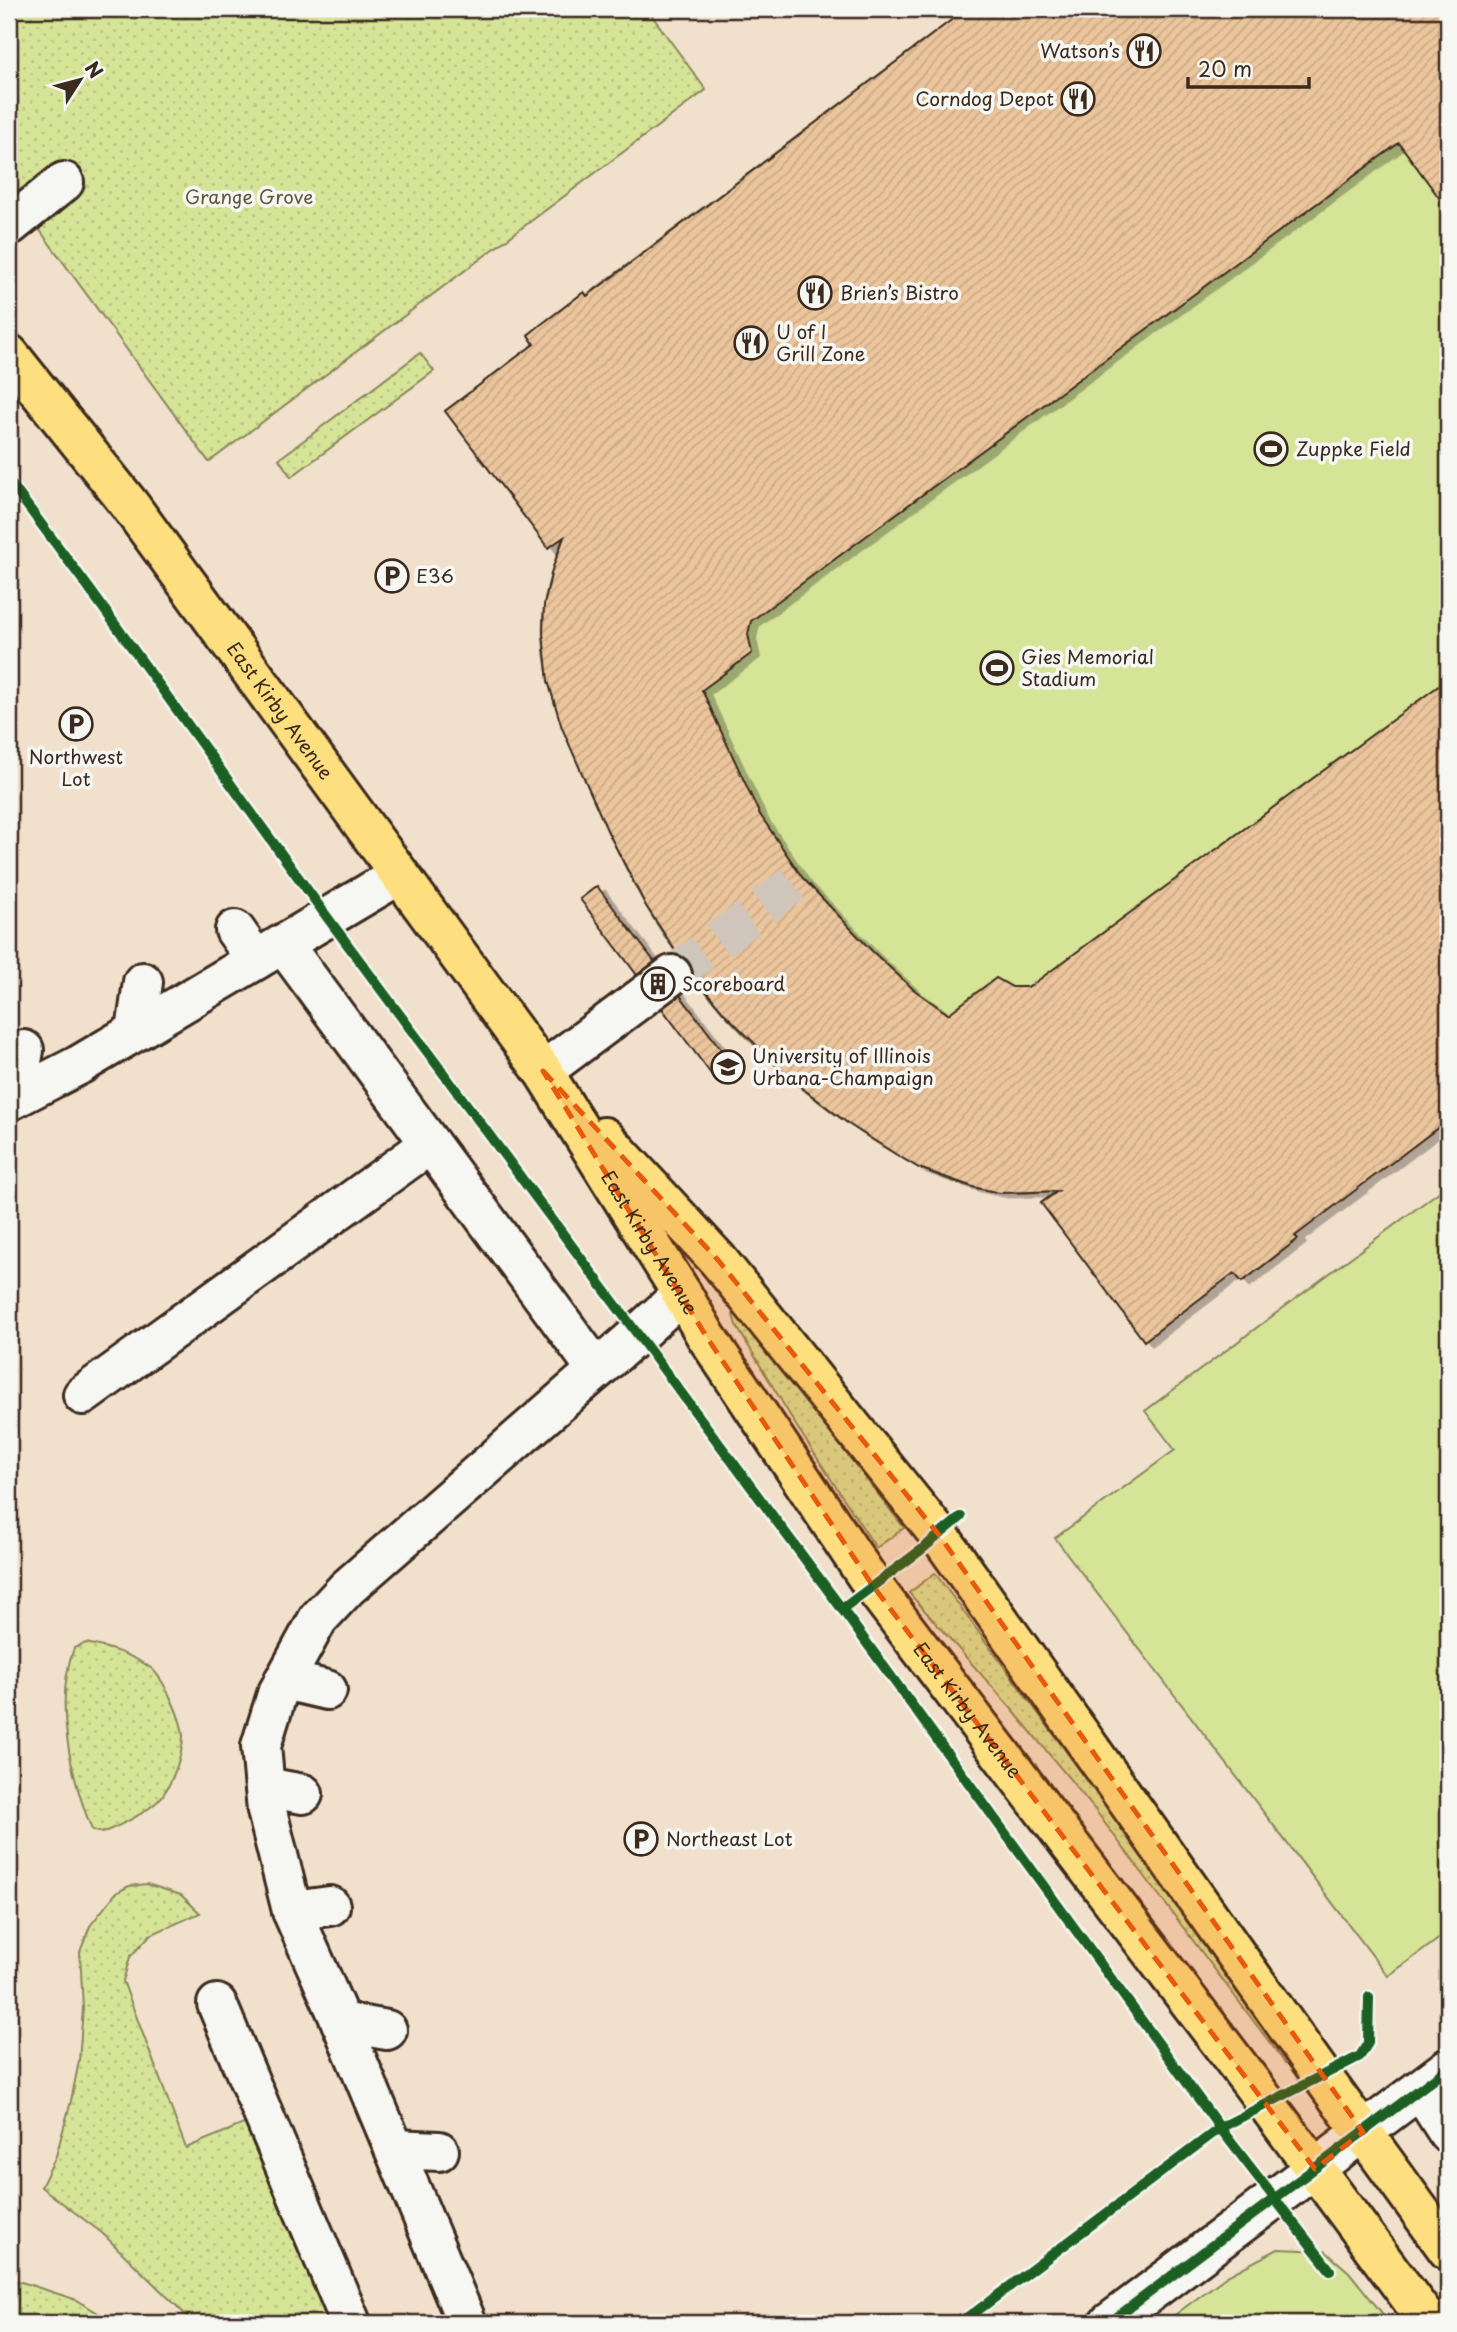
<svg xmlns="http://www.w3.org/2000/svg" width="1457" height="2332" font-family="'Playpen Sans',sans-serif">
  <defs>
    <pattern id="grass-dots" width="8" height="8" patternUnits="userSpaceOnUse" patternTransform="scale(1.75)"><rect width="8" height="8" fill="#d6e498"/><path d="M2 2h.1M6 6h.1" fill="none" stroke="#b9c483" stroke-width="1.8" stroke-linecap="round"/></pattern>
    <pattern id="building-hatch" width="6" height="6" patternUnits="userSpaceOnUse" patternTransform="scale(1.75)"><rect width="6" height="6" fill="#ebc59c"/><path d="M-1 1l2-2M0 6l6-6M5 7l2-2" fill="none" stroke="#caa986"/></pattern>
    <filter id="shadow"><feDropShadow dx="8" dy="4.5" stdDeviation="0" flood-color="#0004"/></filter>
  </defs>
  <rect width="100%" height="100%" fill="#f4ece1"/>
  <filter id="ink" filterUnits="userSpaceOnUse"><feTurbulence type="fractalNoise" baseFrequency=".0143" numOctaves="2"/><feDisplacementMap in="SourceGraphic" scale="14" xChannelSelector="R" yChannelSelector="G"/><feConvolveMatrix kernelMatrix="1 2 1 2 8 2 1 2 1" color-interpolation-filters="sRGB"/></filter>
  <g filter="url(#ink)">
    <!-- built -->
    <path fill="#f1e0cc" d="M9 9H1448V2124L1441 2148 1448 2180V2323H9Z"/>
    <!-- grass -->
    <g fill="url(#grass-dots)" stroke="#88875b" stroke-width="2">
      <path d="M9 9H647L706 90 209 462 9 188Z"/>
      <path d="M420 353 434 371 291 477 279 459Z"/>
      <path d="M737 1313 745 1321 904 1528 876 1548 797 1427 736 1325 733 1315Z"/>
      <path d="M935 1573 1289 2054V2059L1285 2063 1092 1806 1011 1708 909 1593Z"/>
      <path d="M86 1643C109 1648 131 1654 151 1668 164 1679 182 1719 183 1736 183 1754 171 1788 158 1801 141 1816 122 1824 102 1833L92 1830C71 1777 53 1702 74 1648Z"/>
      <path d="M147 1884 181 1895 200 1913 150 1935 130 1957 123 1981 186 2148 246 2123 329 2323H194L102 2233 41 2187 56 2156 71 2101 79 2061 83 2008 80 1952 90 1926 116 1893 129 1886Z"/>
      <path d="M18 2281 77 2300 114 2323H9V2282Z"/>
    </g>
    <!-- garden -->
    <g fill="#d6e498" stroke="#88875b" stroke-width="2">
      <path d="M966 9H1448V1120L1295 1235 1298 1239 1242 1282 1235 1273 1041 1203 1056 1191C1028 1193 1000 1195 972 1187 932 1177 897 1156 863 1134 776 1076 699 997 646 906 623 866 605 824 586 782 565 733 545 691 543 636 541 602 551 570 563 538L548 548 445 411 534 344 528 335 584 292 587 295Z"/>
      <path d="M1448 1185V1932L1388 1976 1055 1538 1175 1450 1145 1411Z"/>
      <path d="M1278 2249 1325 2251 1349 2272 1390 2323H1164L1227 2276Z"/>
    </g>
    <!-- building -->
    <g fill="url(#building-hatch)" stroke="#3b2a1e" stroke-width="2" filter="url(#shadow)">
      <path d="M966 9H1448V210L1399 143 751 621 748 634 752 653 702 690 759 813 802 877 872 951 913 989 948 1014 996 978 1012 987H1029L1448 679V1120L1295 1236 1298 1239 1242 1282 1234 1273 1144 1341 1041 1203 1058 1191 1000 1193 973 1187 919 1168 897 1155 850 1125 793 1081 724 1013 686 967 646 906 607 830 562 728 548 681 543 633 544 605 552 570 564 537 548 548 445 411 534 344 528 335 539 326 584 292 587 296Z"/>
      <path d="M597 886 736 1069 717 1082 580 899Z"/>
    </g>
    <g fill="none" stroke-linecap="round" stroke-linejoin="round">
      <!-- minor-tunnel -->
      <path stroke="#cfc5ba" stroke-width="38" stroke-dasharray="38 19" stroke-linecap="butt" d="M672 975 802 877"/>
      <defs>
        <g id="minor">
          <path d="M9 226 64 182"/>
          <path d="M235 930 256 960"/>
          <path d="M283 944 597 1370"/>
          <path d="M136 1031 143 982"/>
          <path d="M543 1071 672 975"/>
          <path d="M16 1097 24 1050"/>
          <path d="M9 1101 79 1065 399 875"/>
          <path d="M83 1395 430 1144"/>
          <path d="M284 1680 327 1690"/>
          <path d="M265 1787 303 1794"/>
          <path d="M292 1911 330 1906"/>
          <path d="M217 2004 351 2323"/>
          <path d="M341 2022 387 2030"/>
          <path d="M1420 2089 1448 2133"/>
          <path d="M394 2149 439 2151"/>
          <path d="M467 2323 341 2022 292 1911 267 1811 261 1746 277 1694 318 1619 347 1588 638 1334 682 1294"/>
          <path d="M1109 2323 1448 2068"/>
        </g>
        <g id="major">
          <path id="s1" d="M9 354 129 504 543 1071 682 1294 706 1336 873 1586 1252 2084 1429 2323"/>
          <path d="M604 1137 718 1260 939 1535 1322 2076 1448 2250"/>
        </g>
      </defs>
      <!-- minor casing -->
      <use href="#minor" stroke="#3b2a1e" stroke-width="44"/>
      <!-- major casing -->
      <use href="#major" stroke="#3b2a1e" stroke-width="44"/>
      <!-- minor -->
      <use href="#minor" stroke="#f6f6f2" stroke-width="38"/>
      <!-- major -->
      <use href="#major" stroke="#fddf80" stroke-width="38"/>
      <defs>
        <g id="cycleway">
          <path d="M9 481 88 587 327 917 842 1609 1220 2128 961 2323"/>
          <path d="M842 1609 921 1550 961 1517"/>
          <path d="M1330 2270 1220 2128 1360 2056 1368 2043 1369 1997"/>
          <path d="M1109 2323 1448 2068"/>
        </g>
      </defs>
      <!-- cycleway casing -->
      <use href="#cycleway" stroke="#f6f6f2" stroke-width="15"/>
      <!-- cycleway -->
      <use href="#cycleway" stroke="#1b5e20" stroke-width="10"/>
    </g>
  </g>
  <!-- marked area -->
  <path fill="#e8590c" fill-opacity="0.2" stroke="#e8590c" stroke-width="5" stroke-dasharray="14 9" stroke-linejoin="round" d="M543 1071 718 1260 939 1535 1363 2132 1315 2169 873 1586 706 1336Z"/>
  <!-- icons -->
  <defs>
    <symbol id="restaurant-ring" viewBox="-11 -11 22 22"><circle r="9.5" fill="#f6f6f2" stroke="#3b2a1e" stroke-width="1.5"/><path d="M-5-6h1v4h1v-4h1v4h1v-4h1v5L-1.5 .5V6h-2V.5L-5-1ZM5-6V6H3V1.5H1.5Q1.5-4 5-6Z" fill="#3b2a1e"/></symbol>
    <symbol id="stadium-ring" viewBox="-11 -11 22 22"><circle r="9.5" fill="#f6f6f2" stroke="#3b2a1e" stroke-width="1.5"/><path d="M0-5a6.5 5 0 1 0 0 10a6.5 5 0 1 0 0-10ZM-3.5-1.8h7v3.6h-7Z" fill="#3b2a1e"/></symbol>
    <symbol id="parking-ring" viewBox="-11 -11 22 22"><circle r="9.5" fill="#f6f6f2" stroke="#3b2a1e" stroke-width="1.5"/><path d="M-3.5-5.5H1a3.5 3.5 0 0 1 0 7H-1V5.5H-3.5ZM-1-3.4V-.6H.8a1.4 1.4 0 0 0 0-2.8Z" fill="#3b2a1e"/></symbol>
    <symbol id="building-ring" viewBox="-11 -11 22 22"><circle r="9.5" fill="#f6f6f2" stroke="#3b2a1e" stroke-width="1.5"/><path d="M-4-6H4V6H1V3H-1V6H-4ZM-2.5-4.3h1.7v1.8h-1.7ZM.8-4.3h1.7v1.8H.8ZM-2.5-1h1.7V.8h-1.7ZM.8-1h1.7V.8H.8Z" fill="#3b2a1e"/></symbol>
    <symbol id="university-ring" viewBox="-11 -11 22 22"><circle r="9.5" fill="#f6f6f2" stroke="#3b2a1e" stroke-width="1.5"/><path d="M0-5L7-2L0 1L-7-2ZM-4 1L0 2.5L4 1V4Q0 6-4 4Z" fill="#3b2a1e"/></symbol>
  </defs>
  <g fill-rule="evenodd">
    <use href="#restaurant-ring" x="1125" y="32" width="38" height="38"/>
    <use href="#restaurant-ring" x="1059" y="80" width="38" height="38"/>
    <use href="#restaurant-ring" x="796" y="274" width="38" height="38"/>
    <use href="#restaurant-ring" x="732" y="324" width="38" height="38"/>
    <use href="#stadium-ring" x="1252" y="430" width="38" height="38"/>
    <use href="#parking-ring" x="373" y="557" width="38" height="38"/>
    <use href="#stadium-ring" x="978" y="649" width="38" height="38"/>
    <use href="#parking-ring" x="57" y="705" width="38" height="38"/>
    <use href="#building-ring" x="639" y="965" width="38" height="38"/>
    <use href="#university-ring" x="709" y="1048" width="38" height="38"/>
    <use href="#parking-ring" x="622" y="1820" width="38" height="38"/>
  </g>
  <g text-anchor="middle" stroke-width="7" stroke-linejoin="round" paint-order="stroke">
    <!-- poi labels -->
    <g font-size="19" fill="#3b2a1e" stroke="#f6f6f2" text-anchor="start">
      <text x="1120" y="58" text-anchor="end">Watson’s</text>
      <text x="1054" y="106" text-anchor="end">Corndog Depot</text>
      <text x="840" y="300">Brien’s Bistro</text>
      <text x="776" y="339">U of I<tspan x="776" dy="22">Grill Zone</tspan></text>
      <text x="1296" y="456">Zuppke Field</text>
      <text x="416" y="583">E36</text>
      <text x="1021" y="664">Gies Memorial<tspan x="1021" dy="22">Stadium</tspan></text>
      <text x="76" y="764" text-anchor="middle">Northwest<tspan x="76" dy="22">Lot</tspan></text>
      <text x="682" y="991">Scoreboard</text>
      <text x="752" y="1063">University of Illinois<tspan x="752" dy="22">Urbana-Champaign</tspan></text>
      <text x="666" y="1846">Northeast Lot</text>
    </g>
    <!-- park labels -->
    <g font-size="19" fill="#62583c" stroke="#f6f6f2">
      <text x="249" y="204">Grange Grove</text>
    </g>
    <!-- street labels -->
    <g font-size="19" fill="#3b2a1e" stroke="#f6f6f2">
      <text dy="7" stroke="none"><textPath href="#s1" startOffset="448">East Kirby Avenue</textPath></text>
      <text dy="7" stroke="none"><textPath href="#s1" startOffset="1096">East Kirby Avenue</textPath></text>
      <text dy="7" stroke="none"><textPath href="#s1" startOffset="1662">East Kirby Avenue</textPath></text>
    </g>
  </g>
  <!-- margin -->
  <rect width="1457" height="2332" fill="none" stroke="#f6f6f2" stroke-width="35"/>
  <rect x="18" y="18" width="1422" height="2297" fill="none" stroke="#3b2a1e" stroke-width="2.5" filter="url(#ink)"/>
  <!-- north arrow -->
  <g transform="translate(80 80) rotate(54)" stroke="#f6f6f2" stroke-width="5" paint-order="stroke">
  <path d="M0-5L12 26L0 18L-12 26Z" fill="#3b2a1e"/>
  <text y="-10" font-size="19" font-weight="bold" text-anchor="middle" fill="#3b2a1e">N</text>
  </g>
  <!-- scale -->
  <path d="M1188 77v10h121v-10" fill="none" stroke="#3b2a1e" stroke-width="3.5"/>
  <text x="1198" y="77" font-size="21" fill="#3b2a1e" stroke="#f6f6f2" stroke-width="5" paint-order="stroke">20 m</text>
</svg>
